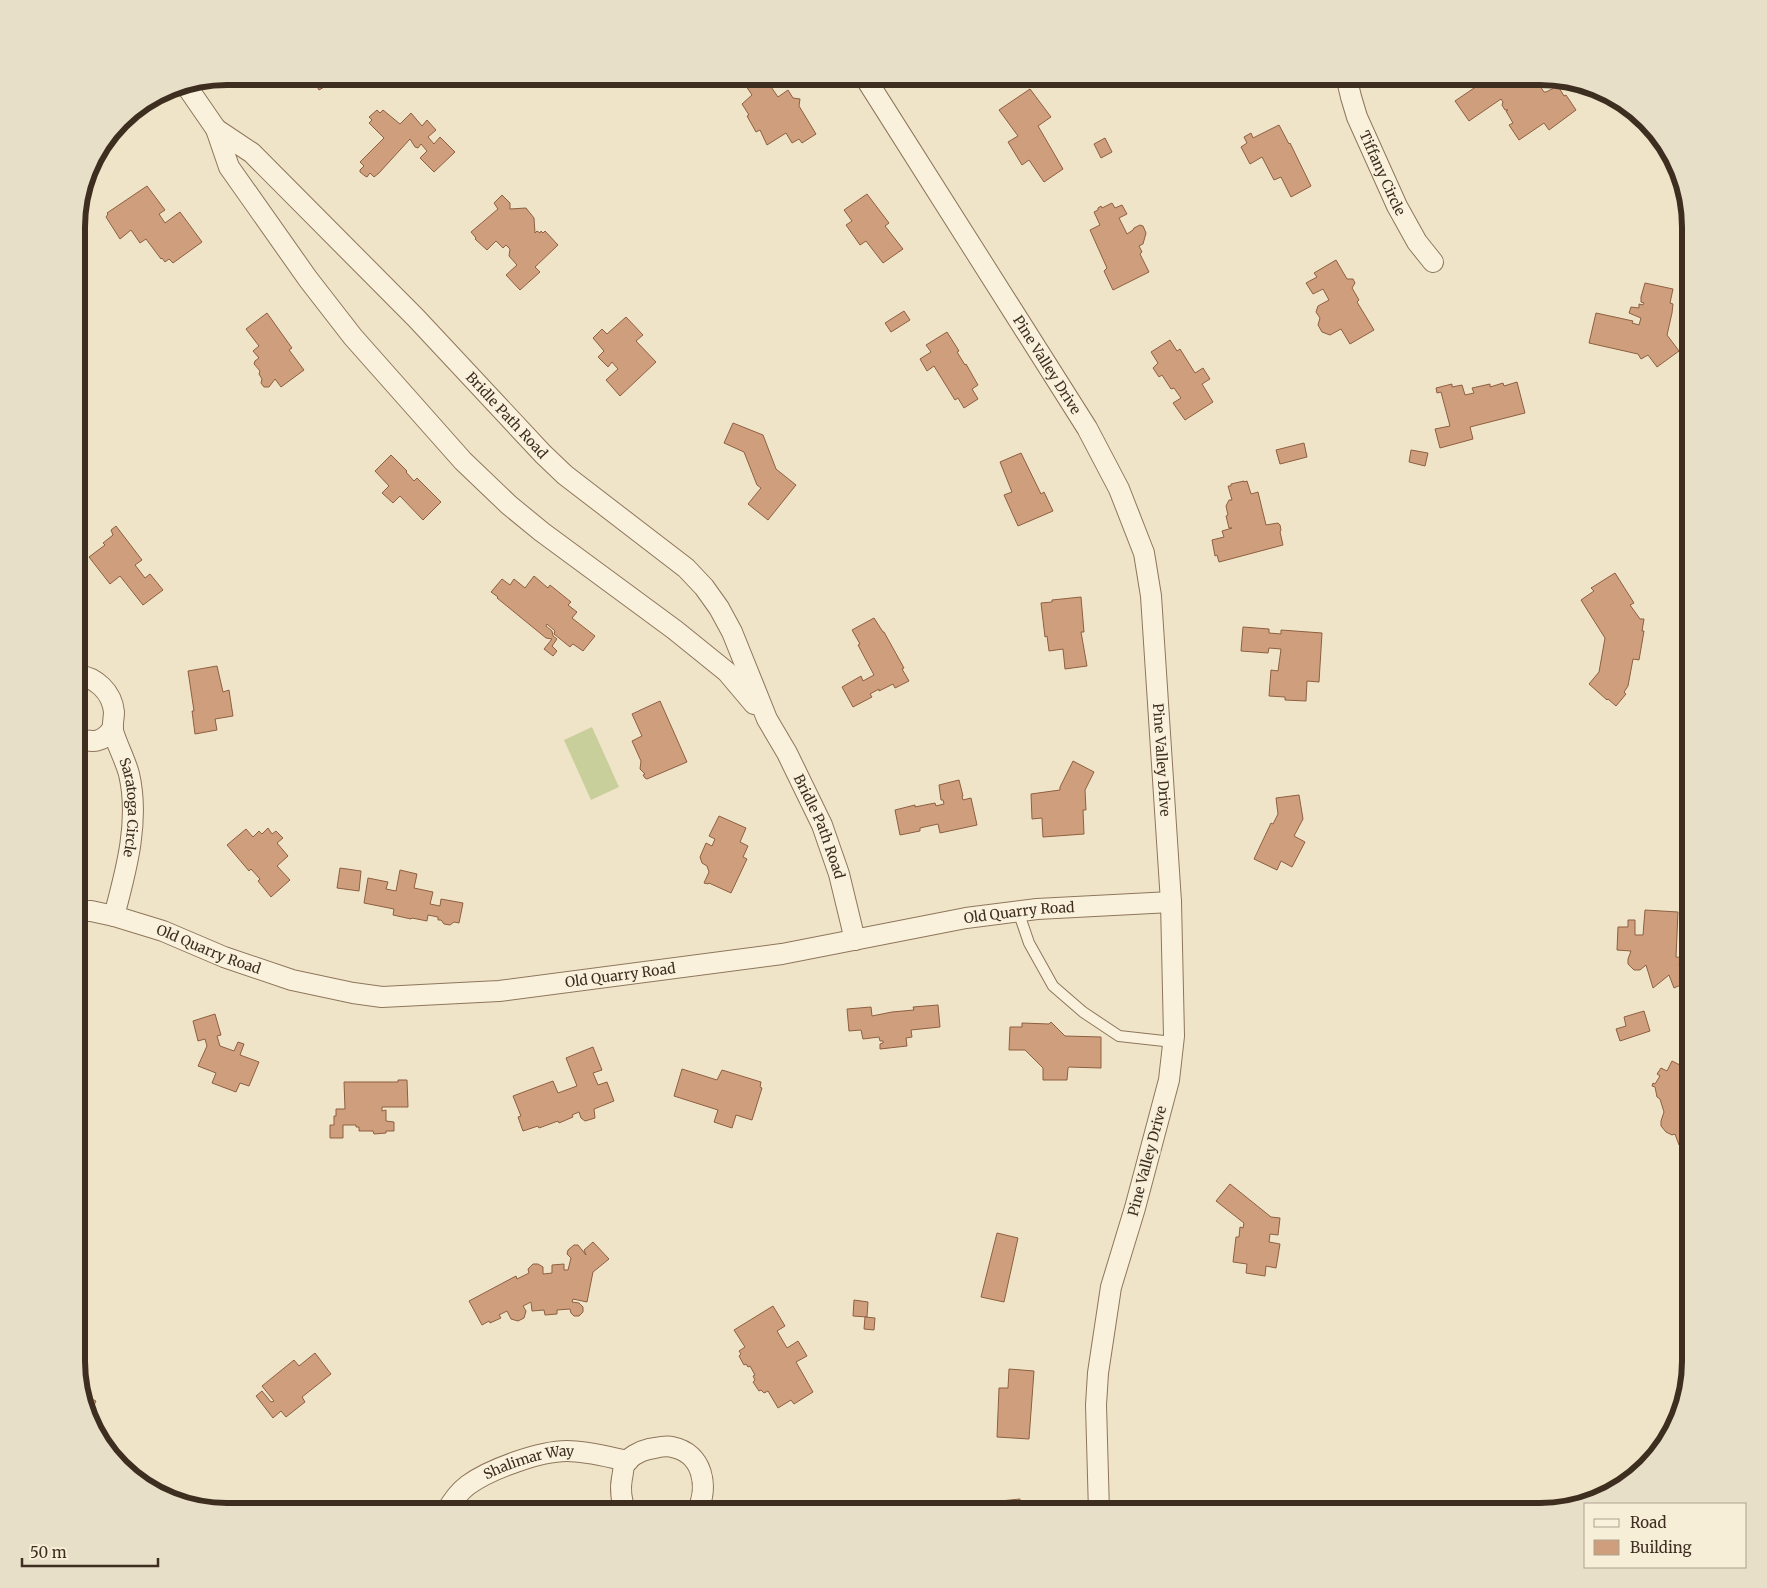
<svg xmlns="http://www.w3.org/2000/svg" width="1767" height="1588" font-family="Merriweather,serif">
  <rect width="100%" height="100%" fill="#f0e4c8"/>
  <!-- green -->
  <path fill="#c9cf9b" d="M592 727 619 787 591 800 564 740Z"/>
  <!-- building -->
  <g fill="#cf9f7d" stroke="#8d5f41">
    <path d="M307 76H341V77L319 90 311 77 309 79Z"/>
    <path d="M743 76H768L767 81 778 97 788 90 793 98 800 99 799 106 816 134 802 143 799 139 792 143 786 133 767 145 760 130 756 132 747 116 749 115 742 104 752 95 742 80Z"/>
    <path d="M1482 76H1489L1492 81 1500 76H1537L1535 79 1544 92H1546L1558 86 1564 96 1566 95 1576 110 1549 130 1544 123 1519 140 1509 125 1513 123 1506 111 1508 110H1505L1502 105 1503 102 1501 99 1469 121 1455 101 1477 86 1474 82Z"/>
    <path d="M1030 89 1051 117 1038 126 1063 169 1044 182 1029 160 1022 165 1008 142 1018 136 999 110Z"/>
    <path d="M377 110 380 113 383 110 400 124 411 113 422 126 427 120 436 130 428 137 434 144 440 137 455 152 434 172 420 158 427 151 421 144 418 148 415 147 410 139 379 173 374 177 370 173 367 177 365 176 360 172V170L364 166 360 162 384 138 369 123 372 120 369 117Z"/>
    <path d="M1279 125 1289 144 1290 143 1311 186 1291 197 1281 177 1274 180 1262 157 1250 164 1241 147 1247 143 1244 137 1251 133 1253 138Z"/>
    <path d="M1105 138 1112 152 1101 158 1094 144Z"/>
    <path d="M147 186 165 210 159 214 165 223 180 212 202 242 173 263 169 259 165 262 162 258 161 259 146 239 140 243 131 230 120 239 106 217 108 214 107 213Z"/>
    <path d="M867 194 889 223 885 226 903 249 883 263 866 241 860 245 846 225 852 221 844 210Z"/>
    <path d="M502 195 510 203V209L526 208 534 218 535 233 537 231 540 233 541 231 543 233 545 231 558 245 535 267 540 272 520 290 506 275 517 265 509 256 510 249 506 245 503 248 496 241 487 250 475 239 476 238 471 232 498 209 494 203Z"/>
    <path d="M1112 203 1115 208 1122 205 1127 214 1119 218 1127 234 1133 230 1134 228 1140 225 1143 226 1146 233 1143 244 1139 246 1142 252 1140 254 1149 272 1113 290 1104 271 1107 268 1090 230 1100 225 1094 212 1098 210V208L1101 206 1102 208Z"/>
    <path d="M1336 260 1347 279H1353L1355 283 1352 288 1359 300 1357 302 1374 330 1350 344 1341 329 1330 335 1322 332 1318 325 1320 318 1316 312 1318 306 1329 300 1323 289 1313 294 1306 283 1317 277 1314 273Z"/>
    <path d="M1645 283 1673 289 1670 303 1673 304 1672 313 1667 335 1679 351 1657 367 1648 355 1641 359 1638 354 1589 343 1596 313 1633 321 1632 323 1639 325 1641 318 1629 313 1631 307 1639 308V304L1643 305 1644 303 1641 302V297Z"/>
    <path d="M904 311 910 320 891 332 885 323Z"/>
    <path d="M267 313 292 348 289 350 304 370 281 387 275 379 269 387H264L261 383 262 379 259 374 260 371 254 364 255 361 259 358 253 351 259 346 246 329Z"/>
    <path d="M626 317 643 335 636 341 656 362 620 396 606 380 618 369 612 362 608 367 598 357 604 351 593 338 602 329 607 334Z"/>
    <path d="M947 332 959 351 957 352 965 365 966 364 978 385 972 389 978 399 964 408 958 398 955 400 934 366 927 371 920 359 931 352 926 345Z"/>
    <path d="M1170 340 1177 351 1180 349 1195 373 1203 368 1210 379 1202 384 1213 402 1185 420 1173 403 1181 398 1174 388 1171 389 1162 375 1159 377 1153 368 1158 363 1151 352Z"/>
    <path d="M1517 382 1525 413 1470 427 1473 439 1440 448 1435 429 1450 426 1441 392 1437 393 1436 388 1452 384V387L1462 385 1465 395 1474 393 1472 388 1490 384V387L1503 383 1504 386Z"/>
    <path d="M733 423 763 435 776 469 796 485 768 520 748 504 761 488 757 485 744 452 724 443Z"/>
    <path d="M1304 443 1307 457 1280 464 1276 450Z"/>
    <path d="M1411 450 1428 453 1425 466 1409 462Z"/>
    <path d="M1021 453 1041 494 1044 492 1053 511 1018 526 1004 495 1012 492 1000 462Z"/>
    <path d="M391 455 407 471 406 472 414 481 417 478 441 502 423 520 400 496 393 503 382 493 389 486 375 471Z"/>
    <path d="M1244 481V482L1247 481 1251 494 1258 492 1266 525 1278 523 1280 525 1281 530 1280 532 1283 545 1219 562 1217 555 1215 556 1212 540 1224 537 1222 531 1232 528H1229L1226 516 1228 515 1226 506 1229 500H1232L1228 486H1231V484Z"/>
    <path d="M116 526 142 560 135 565 145 578 150 574 163 590 143 605 120 576 110 584 89 557 105 545 103 543 113 535 111 530Z"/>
    <path d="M1615 573 1634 603 1630 605 1640 619H1644L1642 631H1644L1639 660 1633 659 1628 686 1624 692 1626 694 1616 706 1608 699 1607 700 1589 684 1599 672 1605 638 1581 600 1594 591 1591 588Z"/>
    <path d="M534 576 548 588 550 585 571 602 568 605 577 612 572 618 595 636 583 651 573 644 570 647 554 634 555 631 547 624 546 626 552 631 553 636 557 639 552 646 557 651 553 656 544 649 552 639 546 638 497 598 498 597 491 592 502 579 510 585 514 579 525 588Z"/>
    <path d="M1081 597 1084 632H1081L1087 666 1065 669 1063 649 1049 651 1047 636 1045 637 1041 603 1052 602V600Z"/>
    <path d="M874 618 883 632H884L904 668 902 669 909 681 895 688 893 684 879 691V689L870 694 872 697 853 707 842 687 861 676 863 681 874 675 858 645 860 644 852 630Z"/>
    <path d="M1243 627 1269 629V633L1281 634V630L1322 633 1319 682 1307 681 1306 701 1285 700V697L1269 696 1271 670 1278 671 1281 649 1269 648 1268 653 1241 651Z"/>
    <path d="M217 666 223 692 229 690 233 716 215 719 217 730 195 734 192 711H194L188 671Z"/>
    <path d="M660 701 687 762 647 779 645 778 643 775 645 774 640 769 641 761 632 741 642 736 632 714Z"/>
    <path d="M1073 761 1094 772 1085 790 1086 810H1083L1084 834 1043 837 1042 818 1032 819 1031 794 1060 790V787Z"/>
    <path d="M959 780 963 796H962L963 800 971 798 977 825 940 833 938 824 920 828V831L900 835 895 810 915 805V807L935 803 936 806 944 804 943 800H941L939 785Z"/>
    <path d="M1299 795 1303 819 1294 836 1305 842 1292 867 1281 861 1277 870 1254 859 1271 823 1273 824 1278 814 1276 798Z"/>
    <path d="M719 816 746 828 740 842 748 846 743 857 747 859 731 893 709 883 708 884 704 883 709 872 707 866 702 863 700 857 706 843 712 846 715 839 709 836Z"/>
    <path d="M268 828 272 834 276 831 283 838 277 843 288 856 277 866 290 880 271 897 258 881 260 879 251 869 249 871 227 845 246 829 253 837 259 831 262 834Z"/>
    <path d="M340 868 361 871 359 891 337 888Z"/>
    <path d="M400 870 417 874 414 888 433 892 430 904 440 906 441 899 463 903 459 923 454 922 450 925 444 924 441 920H438V917L428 915 427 921 412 918 411 919 393 915 394 909 364 903 368 878 388 882 386 889 396 891Z"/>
    <path d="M1645 910 1678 912 1676 957 1686 958 1679 964 1685 983 1674 988 1669 975 1653 988 1646 965 1640 970H1634L1628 964V959L1631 951 1617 950 1618 927H1628V920H1635V935H1643Z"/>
    <path d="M938 1005 940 1027 911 1030 912 1037 906 1038 907 1046 880 1049V1044L883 1043V1041H880L879 1037 863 1039 861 1030 849 1031 847 1009 871 1007 872 1016 892 1012 914 1010 913 1007Z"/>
    <path d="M1644 1011 1650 1031 1620 1041 1616 1029 1626 1026 1624 1017Z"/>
    <path d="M215 1014 221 1035 217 1036 220 1046 234 1051 238 1042 244 1044 240 1055 259 1062 249 1086 240 1083 236 1092 212 1083 216 1073 198 1066 207 1046 205 1039 198 1041 193 1021Z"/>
    <path d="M1051 1022 1065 1036 1101 1037V1068L1069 1067 1068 1068 1067 1080H1043V1068L1025 1050H1009L1010 1027H1022V1023L1049 1024Z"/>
    <path d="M593 1047 602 1070 593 1073 598 1085 607 1082 614 1101 594 1109 595 1118 585 1121 581 1118 579 1112 572 1115 573 1117 559 1123 558 1121 539 1128 538 1126 523 1131 518 1117 521 1116 513 1096 553 1081 558 1093 577 1086 566 1058Z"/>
    <path d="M1672 1061 1686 1068 1687 1066 1691 1067V1146L1689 1142 1679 1145 1675 1134 1672 1135 1666 1132 1661 1126V1121L1664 1112 1660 1099 1657 1097 1655 1087 1652 1086 1653 1083 1655 1084 1660 1076 1657 1074 1661 1068 1667 1071Z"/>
    <path d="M682 1069 717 1080 722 1070 761 1082 760 1087 762 1088 752 1120 736 1115 732 1128 714 1122 718 1110 674 1096Z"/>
    <path d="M398 1080H407L408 1107H382V1111L386 1110V1121L394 1122V1131H386V1133L374 1134 373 1131H359V1127H356V1125H343V1138H330V1125H334V1116H336V1109H345L344 1082H398Z"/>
    <path d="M1691 1148 1690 1175 1685 1172 1683 1166 1686 1161 1683 1150Z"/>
    <path d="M1230 1184 1271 1217 1280 1218 1278 1235 1270 1234 1269 1242 1280 1244 1276 1268 1266 1266 1265 1276 1246 1273 1247 1264 1233 1262 1236 1237H1239L1240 1227 1243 1228 1244 1223 1216 1201Z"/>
    <path d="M997 1233 1018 1238 1004 1302 981 1297Z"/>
    <path d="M593 1242 609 1259 593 1272 587 1302 573 1299 572 1302 579 1303 583 1307V1312L579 1316H574L571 1313 570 1309 557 1310V1314L545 1315 544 1310 532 1311 531 1302 523 1306 526 1311 524 1318 518 1321 511 1319 507 1311 499 1315 501 1318 490 1323 489 1321 482 1325 469 1301 516 1276 517 1279 529 1273 528 1269 533 1264H538L543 1267V1274L552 1273V1265L564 1264V1270H568L571 1258 567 1254 568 1250 574 1245H578L586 1255 584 1250Z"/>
    <path d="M854 1300 868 1302 867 1317 853 1316Z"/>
    <path d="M773 1306 785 1326 777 1331 787 1348 798 1341 807 1356 796 1362 813 1392 794 1404 791 1400 778 1408 768 1391 764 1393 761 1390 759 1391 753 1382 755 1380 753 1376 755 1375 750 1366 748 1367 746 1364 744 1365 739 1356 741 1354 739 1351 745 1347 734 1330Z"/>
    <path d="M865 1317 875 1318 874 1330 864 1329Z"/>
    <path d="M315 1353 331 1374 302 1397 305 1402 286 1417 281 1411 273 1418 256 1396 262 1391 271 1402 274 1401 262 1386 294 1360 299 1366Z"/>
    <path d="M1009 1369 1034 1371 1029 1439 997 1437 999 1388H1008Z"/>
    <path d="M82 1394 96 1401 88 1418Z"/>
    <path d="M1020 1499 1021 1512H970V1504Z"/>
    <path d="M257 1507 259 1512H243Z"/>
  </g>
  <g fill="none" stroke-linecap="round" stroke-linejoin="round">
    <defs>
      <path id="service" d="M1018 911 1029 943 1053 986 1083 1012 1119 1036 1173 1042"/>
      <g id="minor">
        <path id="s1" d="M864 76 1087 428 1119 489 1144 553 1151 596 1171 902 1174 1036 1169 1080 1135 1208 1111 1287 1098 1373 1096 1405 1099 1512"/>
        <path id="s2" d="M1346 76 1351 97 1357 117 1397 206 1417 242 1433 262"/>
        <path d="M185 84 216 129 229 167 308 279 353 337 463 461 509 505 542 532 675 630 727 672 754 704"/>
        <path id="s3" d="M216 129 252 153 416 318 543 454 565 475 686 568 704 587 719 608 732 632 767 719 787 753 822 825 839 874 855 940"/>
        <path id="s4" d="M77 675C96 677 112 692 114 712 114 718 112 725 113 731 117 745 125 759 129 774 140 821 126 871 114 916"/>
        <path d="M77 739C93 742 102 744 113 728"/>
        <path id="s5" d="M77 911H91L114 916 163 931 224 957 292 980 353 993 382 997 499 991 782 954 966 918 1037 909 1171 902"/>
        <path id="s6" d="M446 1512C451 1503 460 1491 468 1485 490 1469 540 1451 567 1451 587 1451 608 1457 628 1461"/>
        <path d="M626 1512C621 1502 620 1488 622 1478 623 1474 623 1470 624 1466 628 1457 640 1451 649 1449 656 1448 665 1445 672 1447 703 1453 709 1486 697 1512"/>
      </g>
    </defs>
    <!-- service casing -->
    <use href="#service" stroke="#8d765c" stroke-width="12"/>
    <!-- minor casing -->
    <use href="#minor" stroke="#8d765c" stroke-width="22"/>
    <!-- service -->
    <use href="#service" stroke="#faf1dc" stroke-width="10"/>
    <!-- minor -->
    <use href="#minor" stroke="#faf1dc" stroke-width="20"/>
  </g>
  <g text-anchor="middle" stroke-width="4.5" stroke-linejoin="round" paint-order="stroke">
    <!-- street labels -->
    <g font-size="14" fill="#3d2e20" stroke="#f7eed8">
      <text dy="5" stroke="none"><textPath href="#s2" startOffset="104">Tiffany Circle</textPath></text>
      <text dy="5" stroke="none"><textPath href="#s1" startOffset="342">Pine Valley Drive</textPath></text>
      <text dy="5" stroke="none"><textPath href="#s3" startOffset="409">Bridle Path Road</textPath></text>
      <text dy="5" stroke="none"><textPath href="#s1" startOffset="762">Pine Valley Drive</textPath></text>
      <text dy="5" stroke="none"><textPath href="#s4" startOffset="155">Saratoga Circle</textPath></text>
      <text dy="5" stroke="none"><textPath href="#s3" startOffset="938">Bridle Path Road</textPath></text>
      <text dy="5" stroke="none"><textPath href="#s5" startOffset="962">Old Quarry Road</textPath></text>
      <text dy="5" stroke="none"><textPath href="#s5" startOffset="138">Old Quarry Road</textPath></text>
      <text dy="5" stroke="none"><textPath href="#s5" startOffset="558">Old Quarry Road</textPath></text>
      <text transform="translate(1147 1161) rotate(-75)" y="5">Pine Valley Drive</text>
      <text dy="5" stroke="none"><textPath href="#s6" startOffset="101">Shalimar Way</textPath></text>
    </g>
  </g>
  <!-- crop -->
  <path d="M0 0H1767V1588H0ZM227 85H1540A142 142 0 0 1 1682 227V1361A142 142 0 0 1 1540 1503H227A142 142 0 0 1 85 1361V227A142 142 0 0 1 227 85Z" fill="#e8dfc9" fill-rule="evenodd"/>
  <path fill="none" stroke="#3d2e20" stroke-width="6" d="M227 85H1540A142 142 0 0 1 1682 227V1361A142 142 0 0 1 1540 1503H227A142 142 0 0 1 85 1361V227A142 142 0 0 1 227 85Z"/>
  <!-- legend -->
  <rect x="1584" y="1503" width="162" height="65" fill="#f7eed8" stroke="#ada18e"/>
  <rect x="1594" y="1519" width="25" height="8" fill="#faf1dc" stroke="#ada18e"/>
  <text x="1630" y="1528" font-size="15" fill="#3d2e20">Road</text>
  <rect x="1594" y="1540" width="25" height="15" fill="#cf9f7d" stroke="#ada18e"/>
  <text x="1630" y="1553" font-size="15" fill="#3d2e20">Building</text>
  <!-- scale -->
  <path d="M22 1558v8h136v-8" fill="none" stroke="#3d2e20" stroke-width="2.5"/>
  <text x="30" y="1558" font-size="15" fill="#3d2e20" stroke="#f7eed8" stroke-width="4" paint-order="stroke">50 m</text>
</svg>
